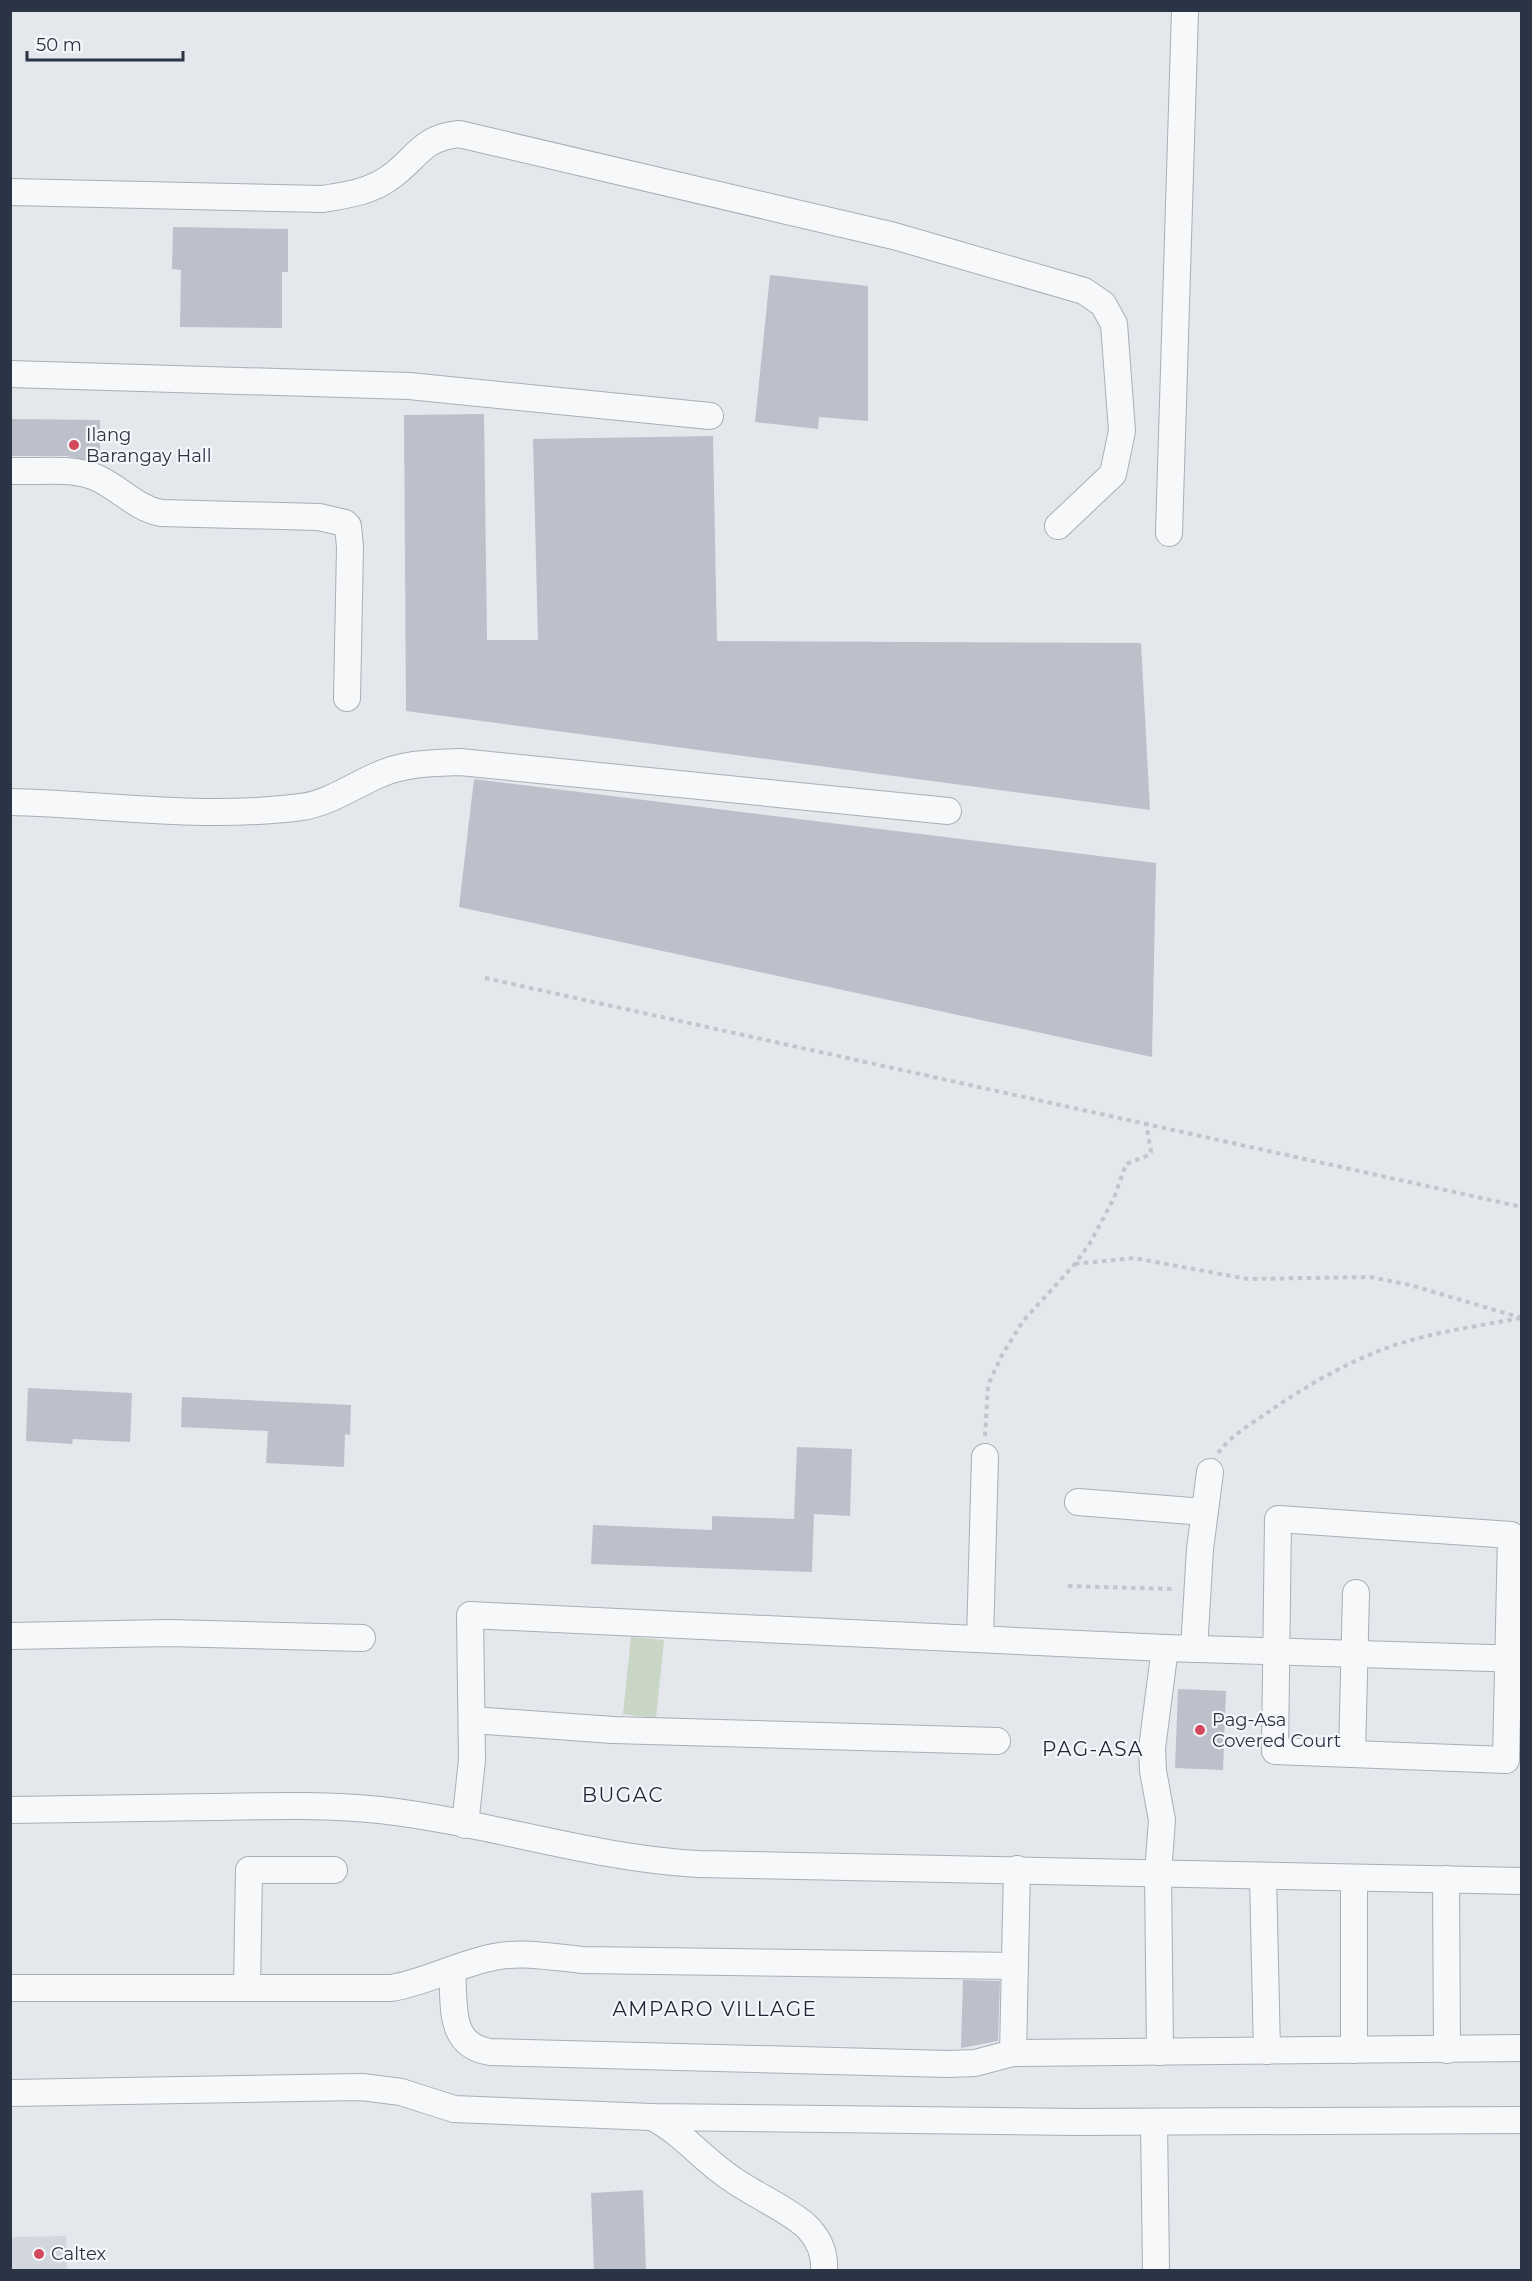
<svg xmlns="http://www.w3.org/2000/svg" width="1532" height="2281" font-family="Montserrat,sans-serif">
  <rect width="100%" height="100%" fill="#e4e7ec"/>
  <!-- built -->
  <path fill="#d2d6de" d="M66 2236 67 2270H11V2237Z"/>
  <!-- green -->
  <path fill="#c9d6c5" d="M631 1637 664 1640 656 1718 623 1714Z"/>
  <!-- building -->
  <g fill="#bbc0ca">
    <path d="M173 227 288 229V272H282V328L180 327 181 270 172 269Z"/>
    <path d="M770 275 868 286V421L819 417 818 429 755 422Z"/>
    <path d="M484 414 487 640H538L533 439 713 436 717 641 1141 643 1150 810 406 711 404 415Z"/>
    <path d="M10 419 100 420V463L66 456H10Z"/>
    <path d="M474 779 1156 863 1152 1057 459 907Z"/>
    <path d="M28 1388 132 1393 130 1442 73 1439 72 1444 26 1441Z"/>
    <path d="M182 1397 351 1405 350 1435 345 1434 344 1467 266 1463 268 1431 181 1427Z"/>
    <path d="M797 1447 852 1449 850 1516 814 1514 812 1572 591 1564 593 1525 712 1530V1516L794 1519Z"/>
    <path d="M1178 1689 1226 1691 1223 1770 1175 1768Z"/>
    <path d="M963 1980 1000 1981 998 2041 961 2048Z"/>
    <path d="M643 2190 646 2271H594L591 2193Z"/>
  </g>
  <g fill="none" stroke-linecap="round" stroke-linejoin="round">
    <defs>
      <g id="minor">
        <path d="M10 192 323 199C346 195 370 192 389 178 417 159 420 138 459 134L894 236 1084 291 1103 304 1114 324 1122 431 1113 474 1058 526"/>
        <path d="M10 374 409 386 710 416"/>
        <path d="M10 471C37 472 71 467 95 477 119 487 135 508 161 513L319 517 345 523 348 526 350 547 347 698"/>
        <path d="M1169 533 1185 10"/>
        <path d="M10 802C107 804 204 820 301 807 329 803 351 787 376 776 403 763 431 763 460 762L948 811"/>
        <path d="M1078 1502 1204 1512"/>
        <path d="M1278 1519 1511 1535 1506 1760 1275 1751Z"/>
        <path d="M10 1636 169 1633 362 1638"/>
        <path d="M980 1639 985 1457"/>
        <path d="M1194 1649 1200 1549 1210 1472"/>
        <path d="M472 1720 613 1730 997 1741"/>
        <path d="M1352 1754 1356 1593"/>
        <path d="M10 1810C77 1809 144 1808 211 1807 267 1806 324 1804 380 1810 487 1822 590 1858 698 1864L1522 1881"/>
        <path d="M465 1825 472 1760 470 1615 1165 1648 1522 1659"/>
        <path d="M1263 1876 1267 2051"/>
        <path d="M1446 1879 1447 2050"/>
        <path d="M452 1970C455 2005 447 2045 490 2052L948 2064 975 2063 1013 2053 1522 2048"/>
        <path d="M10 1988H391C427 1982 458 1964 494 1957 522 1951 554 1957 582 1960L1015 1966"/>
        <path d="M247 1988 249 1870H334"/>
        <path d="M1354 2050V1878"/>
        <path d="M1160 2052 1158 1873 1162 1820 1153 1771 1152 1748 1165 1648"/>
        <path d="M1013 2053 1017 1869"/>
        <path d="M10 2093 362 2087 401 2092 454 2109 652 2117 1077 2122 1522 2120"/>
        <path d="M652 2117C683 2133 703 2160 732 2179 751 2193 795 2213 809 2229 820 2241 825 2254 824 2270"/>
        <path d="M1154 2122 1156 2270"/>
      </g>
    </defs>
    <!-- minor casing -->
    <use href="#minor" stroke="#a9aeb7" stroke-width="28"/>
    <!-- path -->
    <g stroke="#c2c5cb" stroke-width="4" stroke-dasharray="4.5 4.5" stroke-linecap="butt">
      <path d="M485 978 1522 1207"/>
      <path d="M1075 1264 1134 1258 1248 1279 1370 1277 1410 1285 1522 1318"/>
      <path d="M985 1436 988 1385 1002 1355 1023 1321 1075 1264 1090 1243 1114 1198 1126 1164 1149 1155 1151 1152 1146 1122"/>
      <path d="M1218 1453C1231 1435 1253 1423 1271 1410 1308 1385 1349 1361 1392 1346 1433 1332 1478 1326 1521 1318"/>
      <path d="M1068 1586 1175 1589"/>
    </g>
    <!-- minor -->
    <use href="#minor" stroke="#f7f8fa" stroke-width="26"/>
  </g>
  <!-- markers -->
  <g fill="#d1495b" stroke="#f4f6f9" stroke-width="2">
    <circle cx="74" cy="445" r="6"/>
    <circle cx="1200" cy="1730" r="6"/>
    <circle cx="39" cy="2254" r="6"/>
  </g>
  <g text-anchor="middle" stroke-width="4.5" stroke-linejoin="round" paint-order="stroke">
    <!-- poi labels -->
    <g font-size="18" fill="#2b3445" stroke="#f4f6f9" text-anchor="start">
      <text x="86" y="441">Ilang<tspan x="86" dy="21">Barangay Hall</tspan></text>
      <text x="1212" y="1726">Pag-Asa<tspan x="1212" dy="21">Covered Court</tspan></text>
      <text x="51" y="2260">Caltex</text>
    </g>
    <!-- neighbourhood labels -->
    <g font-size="20" letter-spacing="1.5" fill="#1d2536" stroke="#f4f6f9">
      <text x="1093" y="1756">PAG-ASA</text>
      <text x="623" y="1802">BUGAC</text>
      <text x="715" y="2016">AMPARO VILLAGE</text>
    </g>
  </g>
  <!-- border -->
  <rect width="1532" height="2281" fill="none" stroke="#2b3445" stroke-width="24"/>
  <!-- scale -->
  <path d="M27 51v9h156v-9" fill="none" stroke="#2b3445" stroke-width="3"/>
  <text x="36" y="51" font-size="18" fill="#2b3445" stroke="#f4f6f9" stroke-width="4.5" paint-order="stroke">50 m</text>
</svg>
